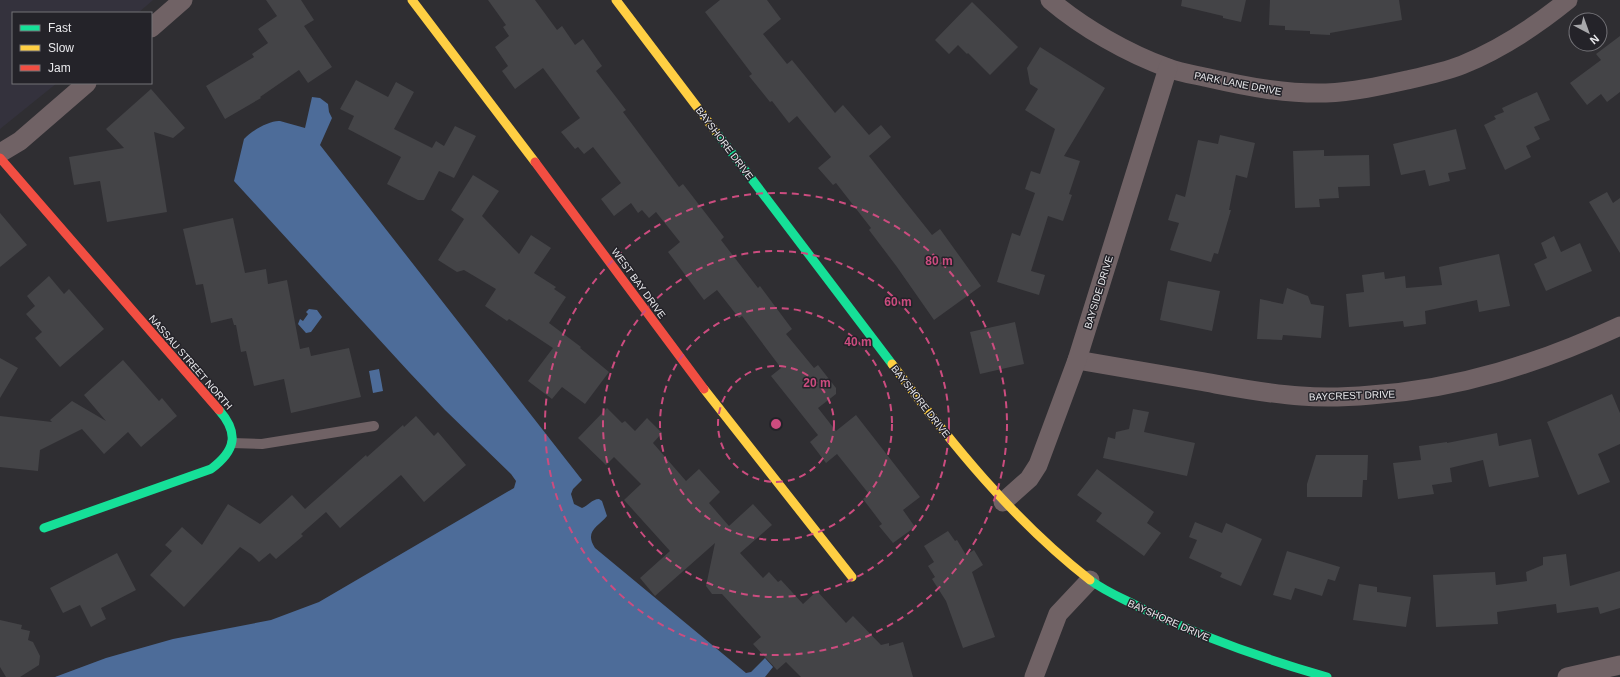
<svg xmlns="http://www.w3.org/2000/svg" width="1620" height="677" font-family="Arial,sans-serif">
  <rect width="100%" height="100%" fill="#2f2e32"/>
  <!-- built -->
  <path fill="#34323d" d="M0 0H153L138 13H13V83H57L0 129Z"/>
  <!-- water -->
  <g fill="#4d6c99">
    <path d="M312 97 320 98 328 104 329 112 332 118 320 145 582 480 573 489 571 494 574 504 582 508C588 506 592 499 599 499L602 501 607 516C598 527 584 531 595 548L746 673 751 672 765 658 773 667 765 677H55L106 658 173 639 271 620 319 602 514 488 516 481 511 474 445 410 409 372 234 181 244 139C251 131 270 120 280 121 288 123 297 126 305 128Z"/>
    <path d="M309 309 317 310 322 317 311 332 306 333 298 324 300 319 303 321 308 314 306 312Z"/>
    <path d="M379 369 383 391 373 393 369 371Z"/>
  </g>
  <!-- building -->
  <g fill="#444447">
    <path d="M266 0H301L314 20 304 26 332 67 308 83 299 70 260 97 261 98 225 119 206 86 254 57 252 54 268 43 258 29 277 16Z"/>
    <path d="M488 0H535L557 30 562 26 575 45 583 39 602 66 596 71 626 110 623 112 679 187 683 184 724 237 721 240 758 288 760 286 792 329 786 334 814 368 818 365 836 388V394L818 408 836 431 856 415 920 497 903 510 915 527 893 543 879 526 882 524 863 499 869 494 837 454 826 463 810 442 818 435 771 376 781 368 742 316 739 318 717 290 704 300 668 252 680 242 656 212 649 218 642 210 638 213 631 203 614 216 601 199 621 183 593 147 584 154 578 147 575 149 561 132 580 118 543 68 515 89 502 71 508 66 495 47 509 36 503 27 506 25Z"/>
    <path d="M720 0H767L781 19 763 34 787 64 792 60 835 113 843 105 869 135 881 125 891 137 869 156 932 235 940 229 981 286 934 320 897 267 869 230 871 228 836 183 833 185 818 168 831 157 797 116 789 123 772 101 770 102 749 76 752 74 705 12Z"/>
    <path d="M1182 0H1246L1241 22 1223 18V16L1181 6Z"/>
    <path d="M1270 0H1399L1402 20 1330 33V35L1310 34V31L1285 30V26L1269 25Z"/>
    <path d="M972 2 1018 47 990 75 968 53 967 54 958 45 949 54 935 40Z"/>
    <path d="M1620 36V92L1607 102 1601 94 1587 105 1570 83 1601 60 1596 54Z"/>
    <path d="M1040 47 1105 88 1064 156 1080 161 1069 194 1072 195 1063 221 1048 216 1031 271 1045 275 1039 295 997 282 1012 233 1020 236 1035 193 1025 189 1031 171 1040 174 1055 129 1025 110 1038 89 1030 84 1027 68Z"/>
    <path d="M356 80 388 97 396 82 414 92 394 129 432 148 436 141 444 146 455 126 476 136 454 178 439 171 424 200H418L387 184 401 157 348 129 354 116 340 109Z"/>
    <path d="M151 89 185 128 173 138 154 132 167 212 107 222 100 181 74 185 69 157 124 148 106 129Z"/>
    <path d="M1537 92 1550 120 1534 127 1540 139 1526 146 1531 157 1505 170 1484 125 1496 119 1494 116 1504 112 1502 108Z"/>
    <path d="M1456 129 1466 169 1448 173 1450 181 1429 186 1425 170 1401 175 1393 144Z"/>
    <path d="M1220 135 1255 143 1247 178 1236 175 1229 210H1231L1218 254 1214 253 1211 262 1170 250 1179 223 1168 220 1176 194 1185 197 1198 140 1218 144Z"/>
    <path d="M1324 150V156L1369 155 1370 186 1338 187 1339 198 1319 199 1320 207 1295 208 1293 151Z"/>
    <path d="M473 175 499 191 482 216 519 254 531 235 551 248 534 273 556 287 554 289 566 297 549 323 581 347 580 348 609 372 585 404 562 387 552 399 528 381 553 348 509 319 507 321 485 306 496 289 464 270 457 272 438 260 464 219 451 210Z"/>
    <path d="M1607 192 1613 203 1620 198V253L1589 202Z"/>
    <path d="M0 213 27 245 0 267Z"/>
    <path d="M233 218 245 273 266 269 268 284 287 280 300 349 309 347 311 356 349 348 361 397 291 413 284 379 254 386 246 351 241 352 236 325H234L232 318 211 323 203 284 196 285 183 229Z"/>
    <path d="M1554 236 1561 252 1580 243 1592 271 1546 291 1534 264 1547 258 1541 243Z"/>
    <path d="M1499 254 1510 306 1479 312 1477 300 1425 311 1426 324 1404 327 1403 321 1349 327 1346 294 1364 292 1362 275 1384 272 1385 279 1405 276 1406 288 1442 285 1439 267Z"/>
    <path d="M49 276 64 294 69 289 104 329 60 367 35 338 42 332 26 314 35 306 27 296Z"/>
    <path d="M1168 281 1220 291 1212 331 1160 320Z"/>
    <path d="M1287 288 1308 296 1311 304 1324 306 1321 338 1283 335 1282 340 1257 339 1260 299 1283 304Z"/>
    <path d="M1015 322 1024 364 980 374 970 332Z"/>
    <path d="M0 358 18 368 0 398Z"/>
    <path d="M123 360 159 401 162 398 177 416 141 447 128 432 104 454 82 429 40 450 38 471 0 467V416L52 422 50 420 72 401 106 421 84 395Z"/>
    <path d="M1612 394 1620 413V444L1598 454 1610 482 1578 495 1547 422Z"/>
    <path d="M607 408 622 423 625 421 635 431 647 418 662 433 653 443 686 481 699 469 720 492 709 503 729 526 753 504 772 525 740 553 763 578 769 572 778 582 781 580 803 604 817 591 846 623 853 616 881 645 889 643V646L903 642 913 677H801L786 662 777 670 753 644 761 637 722 594H712L706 586 715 543 655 596 640 578 670 551 624 500 641 484 614 457 606 465 578 438Z"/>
    <path d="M1133 409 1149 412 1144 432 1195 443 1187 476 1103 458 1108 437 1115 439 1116 432 1129 429Z"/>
    <path d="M416 416 434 436 438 432 466 465 424 502 401 475 340 528 326 512 301 534 303 536 276 559 270 553 259 562 252 555 240 547 184 607 150 575 172 551 165 545 182 527 202 545 228 504 260 524 292 495 305 509 366 455 367 457 403 425 404 427Z"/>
    <path d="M1497 433 1499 446 1531 439 1539 477 1489 487 1483 460 1450 468 1452 482 1432 485 1434 494 1398 499 1393 463 1421 460 1419 446 1447 442V443Z"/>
    <path d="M1316 455H1368L1367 480H1363L1362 497H1307V484Z"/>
    <path d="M1097 469 1154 512 1147 523 1161 533 1144 556 1096 521 1102 513 1077 495Z"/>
    <path d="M1195 522 1222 533 1226 523 1262 539 1241 586 1220 577 1222 573 1189 558 1197 540 1189 537Z"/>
    <path d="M948 531 955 541 957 540 966 555 974 550 983 565 972 572 995 637 963 648 946 601 932 579 935 577 928 566 934 562 924 546Z"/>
    <path d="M1287 551 1340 567 1335 581 1328 579 1322 596 1295 588 1291 600 1273 595Z"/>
    <path d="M117 553 136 590 101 608 106 619 91 627 80 605 63 613 50 588Z"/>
    <path d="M1566 554 1570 586 1620 571V608L1600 614 1598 607 1557 613 1556 604 1497 612 1498 624 1436 627 1433 575 1495 572 1496 585 1527 581 1526 572 1543 565V557Z"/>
    <path d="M1359 584 1377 587V592L1411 597 1406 627 1353 620Z"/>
    <path d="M0 620 22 625 21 629 30 631 28 640 33 642 40 656 39 665 20 677H6L0 667Z"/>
  </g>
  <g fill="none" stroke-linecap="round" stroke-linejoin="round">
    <!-- lane -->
    <path stroke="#706265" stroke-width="10" d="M232 443 262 444 374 426"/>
    <!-- street -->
    <g stroke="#706265" stroke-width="19">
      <path d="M1050 0C1083 28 1127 53 1168 68 1181 73 1196 75 1209 78 1248 87 1286 94 1326 93 1353 92 1380 86 1407 80 1425 76 1444 72 1462 65 1501 49 1536 26 1568 0"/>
      <path d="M151 28 183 0"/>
      <path d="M0 153 20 141 87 83"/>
      <path d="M1077 360C1118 367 1158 374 1199 381 1233 387 1267 394 1301 396 1324 398 1348 397 1371 395 1459 389 1540 363 1620 326"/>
      <path d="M1003 502 1029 479 1038 465 1077 360 1168 68"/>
      <path d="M1034 677 1058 614 1090 580"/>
      <path d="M1567 677 1620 665"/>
    </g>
    <!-- fast -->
    <g stroke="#16e098" stroke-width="9">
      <path d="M716 132 892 364"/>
      <path d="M44 528 211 469C235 451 240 434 219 410"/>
      <path d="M1090 580C1106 592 1124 599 1141 608 1200 636 1264 659 1327 677"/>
    </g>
    <!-- slow -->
    <g stroke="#ffcf43" stroke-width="9">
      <path d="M412 0 535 162"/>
      <path d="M616 0 716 132"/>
      <path d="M892 364C951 443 1012 519 1090 580"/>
      <path d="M704 389 852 577"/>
    </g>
    <!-- jam -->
    <g stroke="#f24e42" stroke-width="9">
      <path d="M0 158 219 410"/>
      <path d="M535 162 704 389"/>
    </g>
  </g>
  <!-- distance rings -->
  <g fill="none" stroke="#cc4c7f" stroke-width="2" stroke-dasharray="7 5">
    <circle cx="776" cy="424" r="58"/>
    <circle cx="776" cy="424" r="116"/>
    <circle cx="776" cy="424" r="173"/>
    <circle cx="776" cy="424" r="231"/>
  </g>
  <g text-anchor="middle" stroke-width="3" stroke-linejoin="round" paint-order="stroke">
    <!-- street labels -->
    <g font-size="10" fill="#e9e9ec" stroke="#242329">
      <text transform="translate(1238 83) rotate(11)" y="4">PARK LANE DRIVE</text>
      <text transform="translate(725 143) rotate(53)" y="4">BAYSHORE DRIVE</text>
      <text transform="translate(639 283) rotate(54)" y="4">WEST BAY DRIVE</text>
      <text transform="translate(1098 292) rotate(-73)" y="4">BAYSIDE DRIVE</text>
      <text transform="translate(191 362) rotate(49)" y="4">NASSAU STREET NORTH</text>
      <text transform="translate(1352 395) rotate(-2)" y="4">BAYCREST DRIVE</text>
      <text transform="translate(921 401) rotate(52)" y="4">BAYSHORE DRIVE</text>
      <text transform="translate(1169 620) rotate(24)" y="4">BAYSHORE DRIVE</text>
    </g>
  </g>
  <circle cx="776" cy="424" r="6" fill="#cc4c7f" stroke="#242329" stroke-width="2"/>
  <g font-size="12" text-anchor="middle" font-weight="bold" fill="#cc4c7f" stroke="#242329" stroke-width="3" stroke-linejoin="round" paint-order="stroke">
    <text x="939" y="265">80 m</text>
    <text x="898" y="306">60 m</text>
    <text x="858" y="346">40 m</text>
    <text x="817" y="387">20 m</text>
  </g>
  <!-- legend -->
  <rect x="12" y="12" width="140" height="72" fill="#242329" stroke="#737277"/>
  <rect x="20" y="25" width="20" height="6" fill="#16e098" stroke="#737277"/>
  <text x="48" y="32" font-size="12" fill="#e9e9ec">Fast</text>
  <rect x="20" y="45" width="20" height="6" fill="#ffcf43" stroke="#737277"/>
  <text x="48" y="52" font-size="12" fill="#e9e9ec">Slow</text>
  <rect x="20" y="65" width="20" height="6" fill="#f24e42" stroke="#737277"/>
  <text x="48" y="72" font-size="12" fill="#e9e9ec">Jam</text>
  <!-- north arrow -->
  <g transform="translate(1588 32) rotate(139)"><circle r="19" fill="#242329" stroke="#737277"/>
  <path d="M0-3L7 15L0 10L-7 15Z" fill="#a8a8ab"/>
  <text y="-6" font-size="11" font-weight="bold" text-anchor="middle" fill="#e9e9ec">N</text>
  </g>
</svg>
